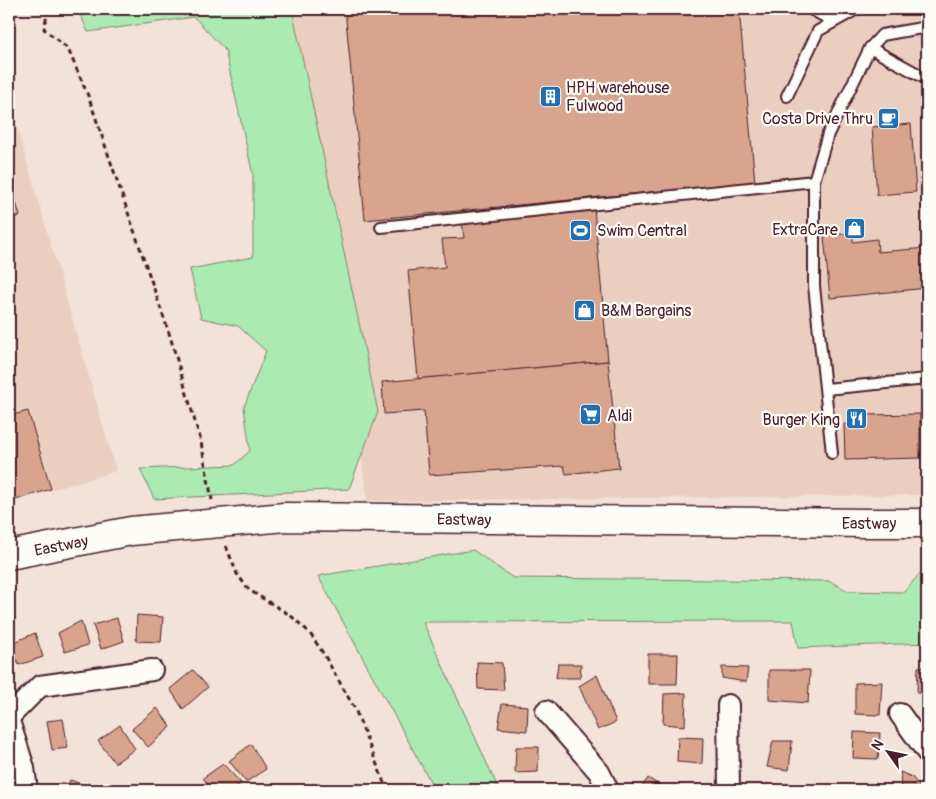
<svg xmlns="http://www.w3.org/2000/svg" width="936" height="799" font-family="Pangolin,sans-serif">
  <rect width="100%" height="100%" fill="#f2e2d7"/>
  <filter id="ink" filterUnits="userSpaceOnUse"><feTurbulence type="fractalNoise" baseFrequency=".02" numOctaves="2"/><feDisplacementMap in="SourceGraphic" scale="10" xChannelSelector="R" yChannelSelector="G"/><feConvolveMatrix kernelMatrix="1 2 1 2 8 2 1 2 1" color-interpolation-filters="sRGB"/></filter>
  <g filter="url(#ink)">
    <!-- built -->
    <g fill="#eacfc1">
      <path d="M292 9H927V495L368 501Z"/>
      <path d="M9 105 11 106 116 471 9 502Z"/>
    </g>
    <!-- green -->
    <g fill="#abeab2" stroke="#7a846e">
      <path d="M78 9H292L378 412 349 489 154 499 140 469 234 465 250 451 244 407 266 351 238 326 201 318 190 269 253 257V175L225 50 194 17 88 32Z"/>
      <path d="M473 550 513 578 829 581 848 591 904 592 927 565V643L798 648 793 621 423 622 499 790H435L318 576Z"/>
    </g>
    <!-- building -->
    <g fill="#d8a48d" stroke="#4a1f2b">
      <path d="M345 9H739L755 182 365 220Z"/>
      <path d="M911 124 916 192 877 195 872 127Z"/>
      <path d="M9 178 20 216 9 220Z"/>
      <path d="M594 208 608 361 418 379 408 271 445 267 442 239 464 238 462 221Z"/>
      <path d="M853 233V242L877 239 878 252 927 248V288L830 298 824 236Z"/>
      <path d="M608 361 619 468 566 474 564 466 429 475 424 411 384 414 382 382Z"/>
      <path d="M28 411 51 489 9 502V416Z"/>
      <path d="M920 414V458L845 460 844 424H863L866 415Z"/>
      <path d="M137 615 163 617 161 642 136 641Z"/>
      <path d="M117 618 124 641 101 649 93 625Z"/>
      <path d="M81 621 88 645 65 652 58 633Z"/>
      <path d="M35 633 43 657 19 665 10 644Z"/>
      <path d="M648 654H678L677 684H648Z"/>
      <path d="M477 662 502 663 504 690 478 689Z"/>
      <path d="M558 664H581L580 678H556Z"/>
      <path d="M722 667 748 668 746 682 722 678Z"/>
      <path d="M918 667H927V692L917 693Z"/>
      <path d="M193 670 208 687 183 709 170 689Z"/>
      <path d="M769 670H810L808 703 769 700Z"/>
      <path d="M597 675 616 722 598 730 579 686Z"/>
      <path d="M882 682 880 715 855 714V683Z"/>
      <path d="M686 693 685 726 663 724 664 694Z"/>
      <path d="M502 704 528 706 527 731 498 728Z"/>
      <path d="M157 708 171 727 148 747 132 729Z"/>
      <path d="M63 719 68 748 52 750 47 721Z"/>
      <path d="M120 725 135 749 115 763 98 741Z"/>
      <path d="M854 732 880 733 878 759 853 758Z"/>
      <path d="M678 737 703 738 702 764 677 762Z"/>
      <path d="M773 741H792L789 770 767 767Z"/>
      <path d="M251 744 266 769 246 782 229 761Z"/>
      <path d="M516 747H539L538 772 515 773Z"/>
      <path d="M223 764 241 783 232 790H212L203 778Z"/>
      <path d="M900 772 912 777 922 790H901Z"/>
      <path d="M648 778 664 788 663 790H640Z"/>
      <path d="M70 780 98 790H65Z"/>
    </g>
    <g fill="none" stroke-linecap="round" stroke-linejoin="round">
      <defs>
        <g id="lane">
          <path d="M811 9 833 21"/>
          <path d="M870 48 927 79"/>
          <path d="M787 96 818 31 857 9"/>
          <path d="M381 227 814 181"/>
          <path d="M826 389 927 379"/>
          <path d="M832 453 814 286V181L828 134 870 48 882 35 927 27"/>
        </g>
        <g id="street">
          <path d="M728 705 729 790"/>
          <path d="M546 711 599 772 608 790"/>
          <path d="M900 714 927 752"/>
          <path d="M9 717 40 686 152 670"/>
          <path d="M9 721 24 768 27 790"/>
        </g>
        <path id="secondary" d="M9 555 131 531 285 517 869 523H922L927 521"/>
      </defs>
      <!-- lane casing -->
      <use href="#lane" stroke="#4a1f2b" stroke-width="14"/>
      <!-- street casing -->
      <use href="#street" stroke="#4a1f2b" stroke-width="24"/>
      <!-- secondary casing -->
      <use href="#secondary" stroke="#4a1f2b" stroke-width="31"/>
      <!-- path -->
      <g stroke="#4a1f2b" stroke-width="3" stroke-dasharray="5 4" stroke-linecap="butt">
        <path d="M48 9 44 29 68 49 89 98 170 336 201 442 212 500"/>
        <path d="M226 546 237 574 249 590 290 615 309 632 323 653 355 709 387 790"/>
      </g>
      <!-- lane -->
      <use href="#lane" stroke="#fdfcf7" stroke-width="10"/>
      <!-- street -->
      <use href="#street" stroke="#fdfcf7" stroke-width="20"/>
      <!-- secondary -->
      <use href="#secondary" stroke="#fdfcf7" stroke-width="28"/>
    </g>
  </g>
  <!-- icons -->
  <defs>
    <symbol id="building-square" viewBox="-11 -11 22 22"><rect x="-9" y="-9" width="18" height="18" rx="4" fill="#1f6fb2" stroke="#fdfcf7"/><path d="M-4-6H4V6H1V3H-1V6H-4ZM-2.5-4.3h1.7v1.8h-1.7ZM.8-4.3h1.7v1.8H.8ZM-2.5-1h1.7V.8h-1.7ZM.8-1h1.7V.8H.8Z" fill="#fff"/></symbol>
    <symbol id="cafe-square" viewBox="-11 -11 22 22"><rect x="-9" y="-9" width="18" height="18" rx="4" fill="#1f6fb2" stroke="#fdfcf7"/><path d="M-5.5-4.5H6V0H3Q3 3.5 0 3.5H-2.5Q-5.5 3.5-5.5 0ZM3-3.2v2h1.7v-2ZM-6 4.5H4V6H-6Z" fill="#fff"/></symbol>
    <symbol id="shop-square" viewBox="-11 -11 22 22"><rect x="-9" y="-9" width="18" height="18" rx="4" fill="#1f6fb2" stroke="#fdfcf7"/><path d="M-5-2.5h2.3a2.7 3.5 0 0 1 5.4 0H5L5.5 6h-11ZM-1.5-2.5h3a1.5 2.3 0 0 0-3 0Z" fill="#fff"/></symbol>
    <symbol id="stadium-square" viewBox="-11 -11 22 22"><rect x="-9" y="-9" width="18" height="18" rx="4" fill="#1f6fb2" stroke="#fdfcf7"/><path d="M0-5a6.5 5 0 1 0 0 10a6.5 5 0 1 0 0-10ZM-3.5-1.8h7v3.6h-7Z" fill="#fff"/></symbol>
    <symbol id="supermarket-square" viewBox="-11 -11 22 22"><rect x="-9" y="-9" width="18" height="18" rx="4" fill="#1f6fb2" stroke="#fdfcf7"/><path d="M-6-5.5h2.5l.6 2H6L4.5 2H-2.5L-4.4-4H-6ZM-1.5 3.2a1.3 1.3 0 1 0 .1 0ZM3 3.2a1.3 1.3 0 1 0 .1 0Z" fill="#fff"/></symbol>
    <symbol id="restaurant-square" viewBox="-11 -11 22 22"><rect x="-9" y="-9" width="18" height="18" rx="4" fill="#1f6fb2" stroke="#fdfcf7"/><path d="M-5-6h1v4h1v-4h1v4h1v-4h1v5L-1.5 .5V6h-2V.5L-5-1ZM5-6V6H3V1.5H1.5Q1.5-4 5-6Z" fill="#fff"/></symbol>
  </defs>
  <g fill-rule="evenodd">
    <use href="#building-square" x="538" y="84" width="25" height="25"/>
    <use href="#cafe-square" x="876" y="106" width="25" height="25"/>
    <use href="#shop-square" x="842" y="216" width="25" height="25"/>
    <use href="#stadium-square" x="568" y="218" width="25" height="25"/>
    <use href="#shop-square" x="572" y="298" width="25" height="25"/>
    <use href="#supermarket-square" x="578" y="402" width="25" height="25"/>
    <use href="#restaurant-square" x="844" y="406" width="25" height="25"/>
  </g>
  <g text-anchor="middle" stroke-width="4.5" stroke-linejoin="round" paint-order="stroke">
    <!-- poi labels -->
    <g font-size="16" fill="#4a1f2b" stroke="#fdfcf7" text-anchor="start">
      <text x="566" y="93">HPH warehouse<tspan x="566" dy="18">Fulwood</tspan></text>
      <text x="873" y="124" text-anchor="end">Costa Drive Thru</text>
      <text x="838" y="235" text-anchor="end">ExtraCare</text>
      <text x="597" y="236">Swim Central</text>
      <text x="601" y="316">B&amp;M Bargains</text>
      <text x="607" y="421">Aldi</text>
      <text x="840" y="425" text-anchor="end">Burger King</text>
    </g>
    <!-- street labels -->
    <g font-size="16" fill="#4a1f2b" stroke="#fdfcf7">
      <text transform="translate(464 519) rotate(1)" y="6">Eastway</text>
      <text x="869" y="529">Eastway</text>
      <text transform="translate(61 545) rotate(-11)" y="6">Eastway</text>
    </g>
  </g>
  <!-- margin -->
  <rect width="936" height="799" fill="none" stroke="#fdfcf7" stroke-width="30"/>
  <rect x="15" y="15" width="906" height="769" fill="none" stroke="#4a1f2b" stroke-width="2" filter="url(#ink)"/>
  <!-- north arrow -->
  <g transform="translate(888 752) rotate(303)" stroke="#fdfcf7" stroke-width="4" paint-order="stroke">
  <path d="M0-4L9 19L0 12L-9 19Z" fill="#4a1f2b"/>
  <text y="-8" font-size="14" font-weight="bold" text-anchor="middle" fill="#4a1f2b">N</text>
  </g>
</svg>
